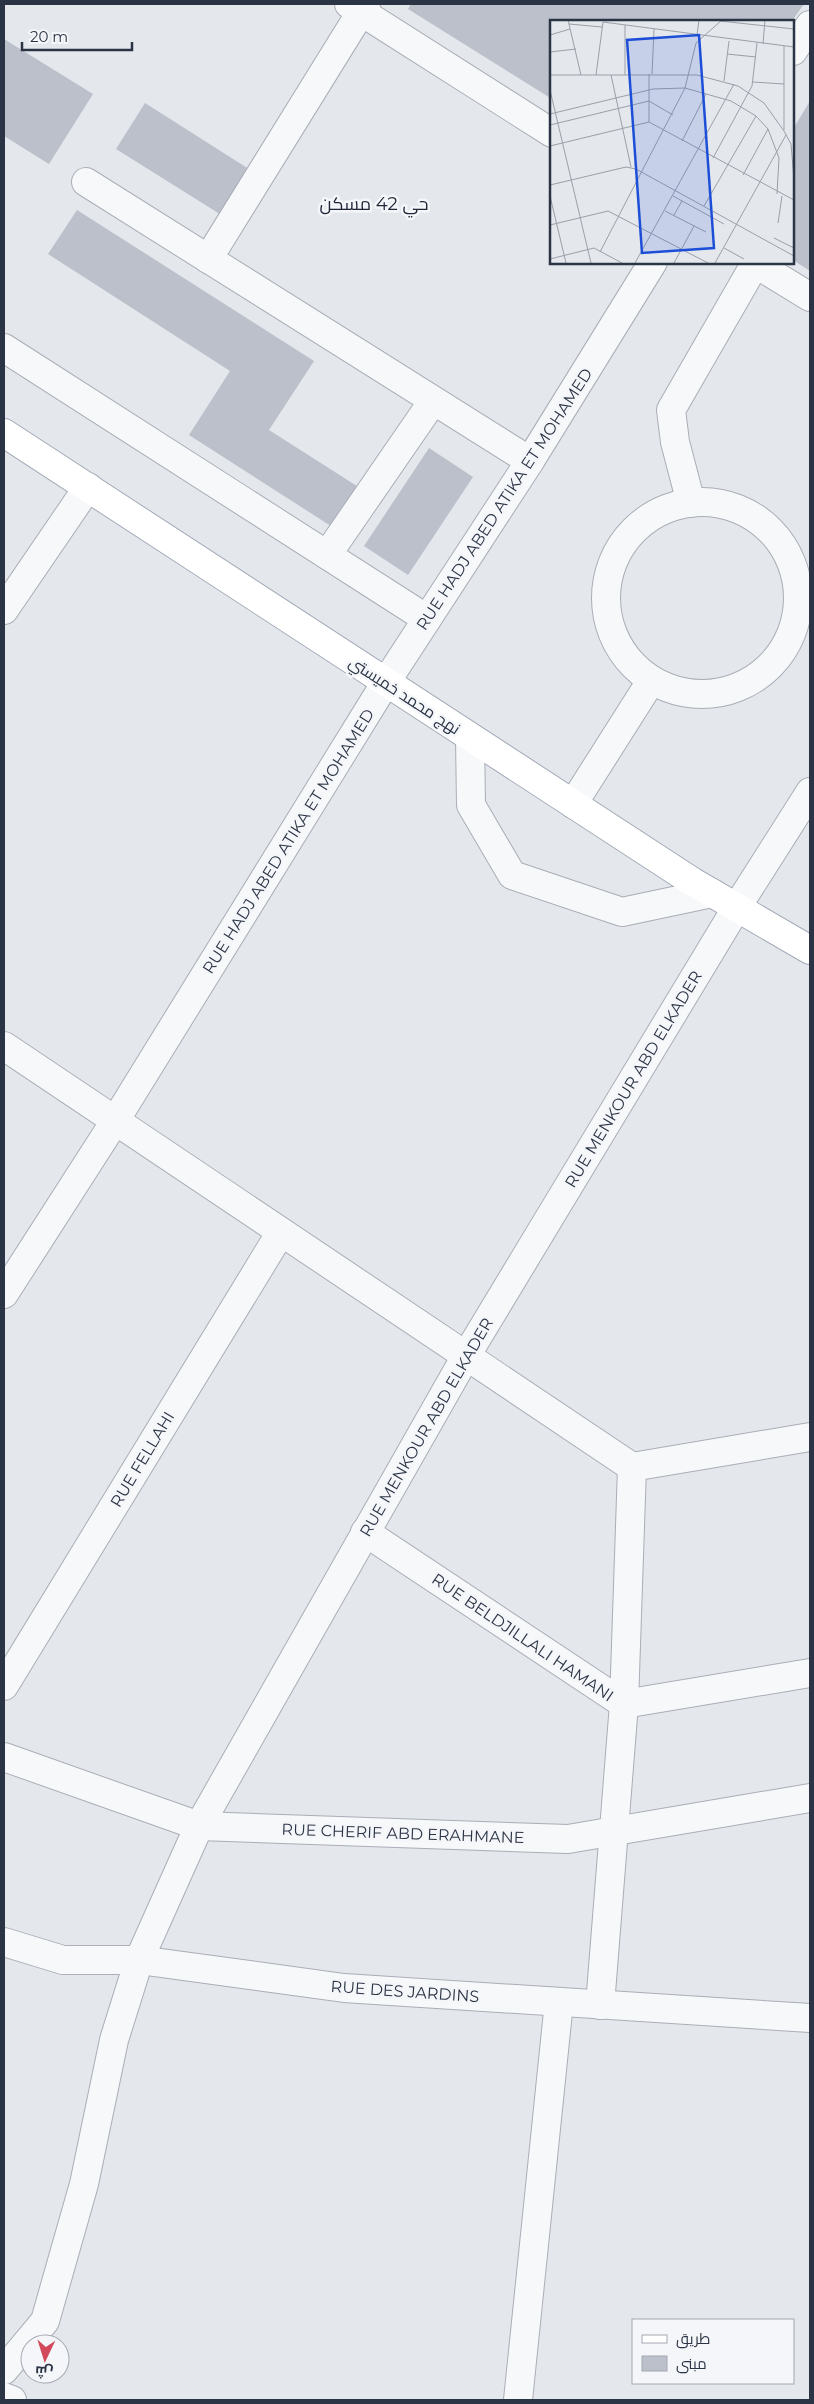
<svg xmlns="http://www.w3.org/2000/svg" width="814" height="2404" font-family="Montserrat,Cairo,sans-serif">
  <rect width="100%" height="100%" fill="#e4e7ec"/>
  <!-- building -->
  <g fill="#bbc0ca">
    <path d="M411 4H804L792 21H552V99L408 9Z"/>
    <path d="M4 39 93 94 49 164 4 136Z"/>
    <path d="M810 101V271L793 260V129Z"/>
    <path d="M145 103 252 171 223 216 116 149Z"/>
    <path d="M77 210 314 361 269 430 360 488 334 528 189 435 230 371 48 254Z"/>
    <path d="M429 448 473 477 408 575 364 546Z"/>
  </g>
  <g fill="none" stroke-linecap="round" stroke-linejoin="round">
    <defs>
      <g id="minor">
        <path d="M349 4 552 133"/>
        <path d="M793 51 810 25"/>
        <path d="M86 182 530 461"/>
        <path d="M208 259 366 4"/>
        <path d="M753 262 810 297"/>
        <path d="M4 348 427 619"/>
        <circle cx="702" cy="598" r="96"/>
        <path d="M691 503 675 442 671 410 755 264"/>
        <path d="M327 555 433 401"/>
        <path d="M4 610 88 487"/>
        <path d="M470 738 471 805 512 875 622 912 712 893"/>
        <path d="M573 804 651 681"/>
        <path d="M4 1046 632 1467"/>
        <path d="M4 1294 115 1121 386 682 530 461 653 262"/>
        <path d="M632 1467 810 1437"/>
        <path d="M365 1532 624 1704 810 1673"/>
        <path d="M4 1686 281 1232"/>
        <path d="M4 1757 199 1826 568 1839 810 1798"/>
        <path d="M4 1942 63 1960H139L344 1988 810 2018"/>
        <path d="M600 2005 624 1704 632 1467"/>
        <path d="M4 2370 45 2321 84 2184 114 2040 139 1960 199 1826 466 1356 737 907 810 792"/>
        <path d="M4 2397 12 2400"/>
        <path d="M518 2400 559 2002"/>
      </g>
      <path id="major" d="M4 433 693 882 810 950"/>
    </defs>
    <!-- minor casing -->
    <use href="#minor" stroke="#a9aeb7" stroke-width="30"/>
    <!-- major casing -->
    <use href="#major" stroke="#a3abb8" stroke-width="30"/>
    <!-- minor -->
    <use href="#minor" stroke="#f7f8fa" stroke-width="28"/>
    <!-- major -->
    <use href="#major" stroke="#fff" stroke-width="28"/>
  </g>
  <g text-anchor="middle" stroke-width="5" stroke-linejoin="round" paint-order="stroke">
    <!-- street labels -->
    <g font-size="16" fill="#2b3445" stroke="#f4f6f9">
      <text transform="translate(504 499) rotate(-57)" y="6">RUE HADJ ABED ATIKA ET MOHAMED</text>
      <text transform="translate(405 695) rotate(33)" y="6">نهج محمد خميستي</text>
      <text transform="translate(288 841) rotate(-58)" y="6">RUE HADJ ABED ATIKA ET MOHAMED</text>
      <text transform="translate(633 1079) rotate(-59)" y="6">RUE MENKOUR ABD ELKADER</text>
      <text transform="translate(426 1427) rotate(-60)" y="6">RUE MENKOUR ABD ELKADER</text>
      <text transform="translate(142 1459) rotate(-59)" y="6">RUE FELLAHI</text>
      <text transform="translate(523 1637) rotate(34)" y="6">RUE BELDJILLALI HAMANI</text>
      <text transform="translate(403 1833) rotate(2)" y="6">RUE CHERIF ABD ERAHMANE</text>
      <text transform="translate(405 1991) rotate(4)" y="6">RUE DES JARDINS</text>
    </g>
    <!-- neighbourhood labels -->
    <g font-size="18" fill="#1d2536" stroke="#f4f6f9">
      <text x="374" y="210">حي 42 مسكن</text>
    </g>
  </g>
  <!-- overview -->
  <g transform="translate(550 20)">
    <rect width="244" height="244" fill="#e4e7ec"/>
    <path fill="none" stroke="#9a9fa9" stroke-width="1" d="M18 0 31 55M170 1 244 9M19 4 52 7M0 15 20 9M147 15 149 0M213 24 215 0M0 32 26 29M177 34 206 37M99 54V102M102 54 104 9M0 55H147L188 66 214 83 234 111 241 124 244 159M46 55 53 2 244 27M61 55 81 147M75 55V5M174 61 179 21M203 62 234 64M0 70 41 243M0 94 103 69 135 68 181 81 206 96 218 109 229 138 227 174M99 102 244 180M0 105 99 81 123 95M234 110V26M132 121 156 74M0 126 99 102M163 138 202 66 207 23M193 155 218 109M0 165 76 147 86 149 244 236M0 176 16 243M123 176 174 204M154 186 206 96M115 191 156 212M124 195 132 181M228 203 232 176M0 205 58 191 158 243M224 218 244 228M174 228 194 239M50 232 135 68 146 23 172 0M0 239 44 228 72 243M85 243 184 64M124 243 144 206M165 243 236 115"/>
    <path fill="#1d4ed8" fill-opacity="0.15" stroke="#1d4ed8" stroke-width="2.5" d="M149 15 164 228 92 233 77 20Z"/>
    <rect width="244" height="244" fill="none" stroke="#2b3445" stroke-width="2.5"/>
  </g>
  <!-- border -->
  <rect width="814" height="2404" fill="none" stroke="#2b3445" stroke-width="10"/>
  <!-- legend -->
  <rect x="632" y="2319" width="162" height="65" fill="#f4f6f9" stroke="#a4a8b1"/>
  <rect x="642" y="2335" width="25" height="8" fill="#ffffff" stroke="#a4a8b1"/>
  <text x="676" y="2344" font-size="15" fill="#2b3445">طريق</text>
  <rect x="642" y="2356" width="25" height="15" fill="#bbc0ca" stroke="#a4a8b1"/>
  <text x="676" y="2369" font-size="15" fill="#2b3445">مبنى</text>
  <!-- north arrow -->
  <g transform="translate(45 2359) rotate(184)"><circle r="24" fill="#f4f6f9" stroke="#a4a8b1"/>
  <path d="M0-4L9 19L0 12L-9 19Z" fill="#d1495b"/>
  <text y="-8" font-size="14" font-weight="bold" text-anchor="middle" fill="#2b3445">ش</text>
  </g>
  <!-- scale -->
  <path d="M22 42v8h110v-8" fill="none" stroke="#2b3445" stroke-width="2.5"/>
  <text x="30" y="42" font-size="15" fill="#2b3445" stroke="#f4f6f9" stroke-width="4" paint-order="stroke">20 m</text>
</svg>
